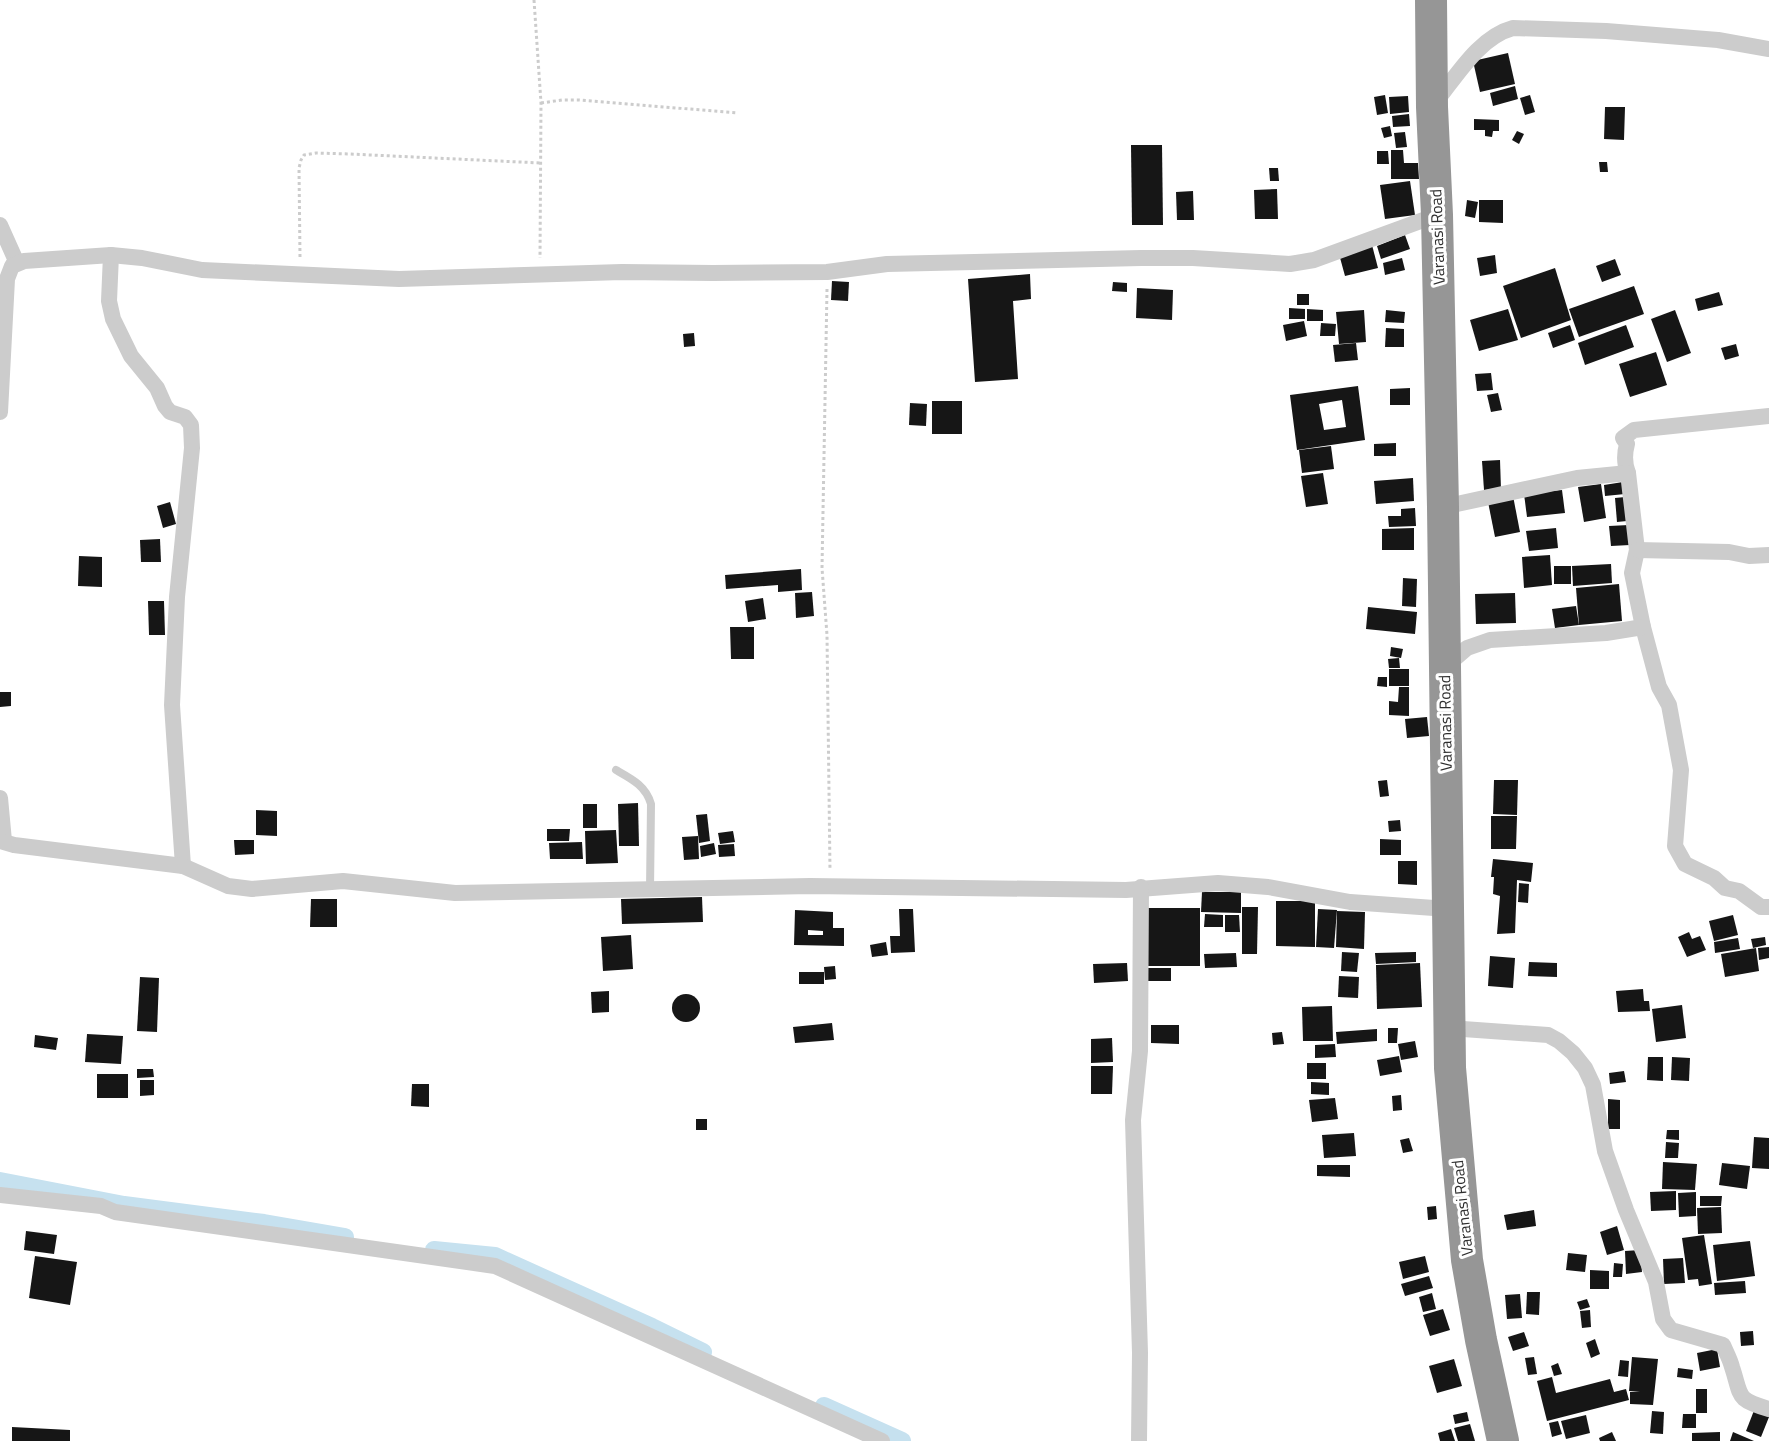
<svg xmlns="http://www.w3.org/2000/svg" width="1769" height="1441" font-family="'Titillium Web',sans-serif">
  <rect width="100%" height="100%" fill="#fff"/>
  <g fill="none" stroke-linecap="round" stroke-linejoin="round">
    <!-- canal -->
    <g stroke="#c6e1ef" stroke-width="18">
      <path d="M0 1181 124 1205 264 1223 345 1237"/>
      <path d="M434 1250 495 1256 652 1327 703 1352"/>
      <path d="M824 1406 902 1441"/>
    </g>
  </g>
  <!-- building -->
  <g fill="#161616" fill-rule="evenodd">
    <path d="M1508 53 1515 84 1480 92 1473 61Z"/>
    <path d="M1515 86 1518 99 1493 106 1490 93Z"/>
    <path d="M1385 95 1388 113 1377 115 1374 97Z"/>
    <path d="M1530 95 1535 112 1525 115 1520 98Z"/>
    <path d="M1408 96 1409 112 1390 114 1389 97Z"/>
    <path d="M1605 107H1625L1624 140 1604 139Z"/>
    <path d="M1409 114 1410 126 1393 127 1392 116Z"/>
    <path d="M1474 119 1499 120V131H1493L1492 137 1485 136V130H1474Z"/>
    <path d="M1390 126 1392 136 1384 138 1381 128Z"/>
    <path d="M1517 131 1524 134 1519 144 1512 140Z"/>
    <path d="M1405 132 1407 147 1396 148 1394 133Z"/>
    <path d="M1131 145H1162L1163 225H1132Z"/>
    <path d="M1391 150H1403L1404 163H1418L1419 179H1391Z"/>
    <path d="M1377 151H1388L1389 164H1377Z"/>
    <path d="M1599 162H1607L1608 172H1600Z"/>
    <path d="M1269 168H1278L1279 181H1270Z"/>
    <path d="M1410 181 1415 215 1385 219 1380 185Z"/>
    <path d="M1277 189 1278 219H1255L1254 190Z"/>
    <path d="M1193 191 1194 220H1177L1176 192Z"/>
    <path d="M1467 200 1478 202 1475 218 1465 216Z"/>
    <path d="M1479 200H1503V223L1479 222Z"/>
    <path d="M1405 235 1410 249 1381 259 1377 246Z"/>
    <path d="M1372 245 1378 268 1345 276 1339 254Z"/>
    <path d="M1495 255 1497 273 1480 276 1477 258Z"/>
    <path d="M1402 258 1405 270 1385 275 1383 263Z"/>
    <path d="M1615 259 1621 275 1602 282 1596 266Z"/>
    <path d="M1555 268 1571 320 1521 338 1503 286Z"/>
    <path d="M1030 274 1031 299 1013 301 1018 379 975 382 968 279Z"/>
    <path d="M832 281 849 282 848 301 831 300Z"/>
    <path d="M1113 282 1127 283V292L1112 291Z"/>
    <path d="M1634 286 1644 314 1579 337 1569 309Z"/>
    <path d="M1137 288 1173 290 1172 320 1136 318Z"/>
    <path d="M1719 292 1723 305 1698 311 1695 299Z"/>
    <rect x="1297" y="294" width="12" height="11"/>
    <path d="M1289 308 1305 309V319H1289Z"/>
    <path d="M1307 309 1323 310V321H1307Z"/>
    <path d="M1508 309 1518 340 1479 351 1470 320Z"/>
    <path d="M1364 310 1366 342 1339 344 1336 312Z"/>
    <path d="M1386 310 1405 312 1404 323 1385 322Z"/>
    <path d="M1675 310 1691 353 1667 362 1651 319Z"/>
    <path d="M1304 321 1307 336 1286 341 1283 325Z"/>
    <path d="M1321 323 1336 324 1335 336H1320Z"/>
    <path d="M1570 325 1575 340 1553 348 1548 333Z"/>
    <path d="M1626 325 1634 347 1585 365 1578 343Z"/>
    <path d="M1386 328 1404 329V347H1385Z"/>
    <path d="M694 333 695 346 684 347 683 334Z"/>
    <path d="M1356 343 1358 360 1335 362 1333 345Z"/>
    <path d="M1736 344 1739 356 1725 360 1721 348Z"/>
    <path d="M1656 352 1667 385 1630 397 1619 364Z"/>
    <path d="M1491 373 1493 390 1477 391 1475 374Z"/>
    <path d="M1358 386 1365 440 1297 450 1290 395ZM1342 400 1346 427 1324 430 1319 404Z"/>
    <path d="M1410 388V405H1390V389Z"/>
    <path d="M1498 393 1502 410 1491 412 1487 395Z"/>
    <rect x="932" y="401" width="30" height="33"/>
    <path d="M910 403 927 404 926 426 909 425Z"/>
    <path d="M1396 443V456H1374V444Z"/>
    <path d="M1331 446 1334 469 1302 473 1299 450Z"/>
    <path d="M1500 460 1501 489 1484 490 1482 461Z"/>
    <path d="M1323 473 1328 504 1306 507 1301 476Z"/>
    <path d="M1413 478 1414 501 1376 504 1374 481Z"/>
    <path d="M1623 482 1625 494 1605 496 1604 485Z"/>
    <path d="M1601 484 1606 518 1584 522 1578 487Z"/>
    <path d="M1562 490 1565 513 1527 517 1524 494Z"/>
    <path d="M1513 496 1520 532 1495 537 1488 502Z"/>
    <path d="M1625 497 1627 521 1617 522 1615 498Z"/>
    <path d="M170 502 176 524 163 528 157 506Z"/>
    <path d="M1415 508 1416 526 1389 527 1388 516H1401V509Z"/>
    <path d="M1629 525 1630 545 1611 546 1609 526Z"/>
    <path d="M1414 528V550H1382V529Z"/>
    <path d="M1556 528 1558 548 1529 551 1526 531Z"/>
    <path d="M160 539 161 562H141L140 540Z"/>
    <path d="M1550 555 1552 585 1524 588 1522 557Z"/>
    <path d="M79 556 102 557V587L78 586Z"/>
    <path d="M1611 564 1612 583 1573 586 1572 566Z"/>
    <rect x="1554" y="566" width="17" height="18"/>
    <path d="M801 569 802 590 778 592V585L726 589 725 575Z"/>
    <path d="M1403 578 1417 579 1416 607 1402 606Z"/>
    <path d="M1619 584 1622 621 1579 625 1576 588Z"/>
    <path d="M812 592 814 616 796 618 795 593Z"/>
    <path d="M1515 593 1516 623 1476 624 1475 594Z"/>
    <path d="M763 598 766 619 748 622 745 601Z"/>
    <path d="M148 601H164L165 635H149Z"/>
    <path d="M1576 606 1579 625 1555 628 1552 609Z"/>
    <path d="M1368 607 1417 612 1415 634 1366 629Z"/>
    <path d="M730 627H754V659H731Z"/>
    <path d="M1391 647 1403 649 1401 658 1390 656Z"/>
    <path d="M1399 658 1400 668H1389L1388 659Z"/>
    <rect x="1389" y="669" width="20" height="17"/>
    <path d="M1378 677H1387V687L1377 686Z"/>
    <path d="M1399 687H1409V716L1389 715V701L1398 702Z"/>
    <path d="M0 692H11V706L0 707Z"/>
    <path d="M1427 717 1429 736 1407 738 1405 719Z"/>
    <path d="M1387 780 1389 796 1380 797 1378 781Z"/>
    <path d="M1494 780H1518L1517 815 1493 814Z"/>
    <path d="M638 803 639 846H619L618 804Z"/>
    <rect x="583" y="804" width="14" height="24"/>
    <path d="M256 810 277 811V836L256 835Z"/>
    <path d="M707 814 710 841 699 843 696 815Z"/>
    <path d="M1491 816H1517L1516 849H1491Z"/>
    <path d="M1400 820 1401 831 1389 832 1388 821Z"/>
    <path d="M547 829H570L569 841H547Z"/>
    <path d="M616 830 618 863 586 864 585 831Z"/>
    <path d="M733 831 735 842 720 844 718 833Z"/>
    <path d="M698 836 699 859 684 860 682 837Z"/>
    <path d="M1380 839 1401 840V855H1380Z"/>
    <path d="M234 840H254V854L235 855Z"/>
    <path d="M582 842 583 859H550L549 843Z"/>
    <path d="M714 843 716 854 701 857 700 846Z"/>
    <path d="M734 844 735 856 719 857 718 845Z"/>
    <path d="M1493 859 1533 863 1531 882 1517 880 1515 933 1497 934 1500 896 1493 894 1494 877H1491Z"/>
    <path d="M1398 861H1417V885L1398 884Z"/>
    <path d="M1519 883 1529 884 1528 903 1518 902Z"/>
    <path d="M1202 892H1241V913L1201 912Z"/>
    <path d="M702 897 703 922 622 924 621 899Z"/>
    <path d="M311 899H337V927H310Z"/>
    <path d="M1276 901H1315V947L1276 946Z"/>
    <path d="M1242 907H1258L1257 954H1242Z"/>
    <rect x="1147" y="908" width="53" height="58"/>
    <path d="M899 909H913L915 952 891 953 890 936H900Z"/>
    <path d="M1318 909 1337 910 1334 948 1316 947Z"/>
    <path d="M795 910 833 912V928H844V946L794 945ZM808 930 823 931V935H808Z"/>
    <path d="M1337 911 1365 912 1364 949 1336 947Z"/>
    <path d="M1205 914 1223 915V927H1204Z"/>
    <path d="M1225 915H1239L1240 932H1225Z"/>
    <path d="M1733 915 1738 935 1714 941 1709 921Z"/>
    <path d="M1689 932 1692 939 1700 936 1706 950 1687 957 1678 937Z"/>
    <path d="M631 935 633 969 603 971 601 937Z"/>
    <path d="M1765 937 1766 945 1753 948 1751 939Z"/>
    <path d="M1738 938 1740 949 1715 953 1714 942Z"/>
    <path d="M886 942 888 955 872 957 870 945Z"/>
    <path d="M1769 947V958L1759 960 1758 948Z"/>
    <path d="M1756 948 1759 971 1725 977 1721 954Z"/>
    <path d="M1342 952 1359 953 1357 972 1341 971Z"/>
    <path d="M1416 952V962L1376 964 1375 953Z"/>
    <path d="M1236 953 1237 967 1205 968 1204 954Z"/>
    <path d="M1490 956 1515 958 1513 988 1488 986Z"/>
    <path d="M1529 962 1557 963V977L1528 976Z"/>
    <path d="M1127 963 1128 981 1094 983 1093 964Z"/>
    <path d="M1420 963 1422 1007 1377 1009 1376 965Z"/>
    <path d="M835 966 836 979 825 980 824 967Z"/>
    <rect x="1147" y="968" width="24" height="13"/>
    <rect x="799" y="972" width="25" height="12"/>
    <path d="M1339 976 1359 977 1358 998 1338 997Z"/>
    <path d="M140 977 159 978 157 1032 137 1031Z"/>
    <path d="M1643 989 1644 1001H1649L1650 1011 1618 1012 1616 991Z"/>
    <path d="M609 991V1012L592 1013 591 992Z"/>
    <circle cx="686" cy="1008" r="14"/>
    <path d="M1682 1005 1686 1038 1656 1042 1652 1009Z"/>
    <path d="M1332 1006 1333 1041H1303L1302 1007Z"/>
    <path d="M832 1023 834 1040 795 1043 793 1027Z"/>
    <path d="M1151 1025H1179V1044L1151 1043Z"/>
    <path d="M1388 1028H1398L1397 1043H1388Z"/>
    <path d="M1377 1029V1041L1337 1044 1336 1032Z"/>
    <path d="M1282 1032 1284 1044 1273 1045 1272 1033Z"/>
    <path d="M87 1034 123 1036 121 1064 85 1062Z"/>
    <path d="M35 1035 58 1038 56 1050 34 1047Z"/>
    <path d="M1112 1038 1113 1062 1091 1063V1039Z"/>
    <path d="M1415 1041 1418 1057 1401 1060 1398 1044Z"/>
    <path d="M1335 1044 1336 1057 1315 1058V1045Z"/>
    <path d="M1399 1056 1402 1072 1380 1076 1377 1060Z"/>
    <path d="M1648 1057H1663V1081L1647 1080Z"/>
    <path d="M1672 1057 1690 1058 1689 1081 1671 1080Z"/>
    <rect x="1307" y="1063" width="19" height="16"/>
    <path d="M1091 1066H1113L1112 1094H1091Z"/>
    <path d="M137 1069H153L154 1077 137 1078Z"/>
    <path d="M1624 1071 1626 1082 1610 1084 1609 1073Z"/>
    <rect x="97" y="1074" width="31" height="24"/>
    <path d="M140 1080H154V1095L140 1096Z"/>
    <path d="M1311 1082 1329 1083V1095L1311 1094Z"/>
    <path d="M412 1084H429V1107L411 1106Z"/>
    <path d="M1401 1095 1402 1110 1393 1111 1392 1096Z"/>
    <path d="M1335 1098 1338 1119 1312 1122 1309 1100Z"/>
    <path d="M1608 1099 1620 1100V1129H1608Z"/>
    <rect x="696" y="1119" width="11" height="11"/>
    <path d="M1667 1130H1679V1140L1666 1139Z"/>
    <path d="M1354 1133 1356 1156 1324 1158 1322 1135Z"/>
    <path d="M1754 1137 1769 1138V1169L1752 1168Z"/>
    <path d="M1409 1138 1413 1151 1403 1153 1400 1140Z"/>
    <path d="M1666 1142 1679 1143 1678 1158H1665Z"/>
    <path d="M1663 1162 1697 1164 1695 1190 1662 1189Z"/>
    <path d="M1722 1163 1750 1166 1747 1189 1719 1185Z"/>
    <path d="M1317 1165H1350V1177L1317 1176Z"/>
    <path d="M1676 1191V1210L1651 1211 1650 1192Z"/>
    <path d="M1696 1192V1216L1679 1217 1678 1193Z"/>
    <path d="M1700 1196H1722L1721 1206H1700Z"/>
    <path d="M1436 1206 1437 1219 1428 1220 1427 1207Z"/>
    <path d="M1721 1207 1722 1233 1698 1234 1697 1208Z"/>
    <path d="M1534 1210 1536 1226 1507 1230 1504 1215Z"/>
    <path d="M1617 1226 1624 1250 1607 1255 1600 1232Z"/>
    <path d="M26 1231 57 1235 54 1254 24 1250Z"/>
    <path d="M1704 1235 1712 1284 1699 1286 1698 1279 1688 1280 1682 1238Z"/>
    <path d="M1750 1241 1755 1276 1717 1281 1713 1245Z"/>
    <path d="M1640 1250 1642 1272 1626 1274 1625 1251Z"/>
    <path d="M1568 1253 1587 1255 1585 1272 1566 1270Z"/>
    <path d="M35 1256 77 1262 70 1305 29 1298Z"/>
    <path d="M1425 1256 1429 1272 1403 1279 1399 1262Z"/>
    <path d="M1683 1258 1685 1283 1664 1284 1663 1259Z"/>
    <path d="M1614 1263 1623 1264 1622 1277H1613Z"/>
    <path d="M1590 1270 1609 1271V1289H1590Z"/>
    <path d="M1429 1276 1433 1288 1405 1296 1401 1284Z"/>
    <path d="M1745 1281 1746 1293 1715 1295 1714 1283Z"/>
    <path d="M1527 1292H1540L1539 1315 1526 1314Z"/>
    <path d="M1432 1293 1436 1309 1423 1312 1419 1297Z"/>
    <path d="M1520 1294 1522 1318 1507 1319 1505 1295Z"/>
    <path d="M1587 1299 1590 1307 1580 1310 1577 1302Z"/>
    <path d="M1443 1309 1450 1330 1430 1336 1423 1315Z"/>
    <path d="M1590 1310 1591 1327 1582 1328 1580 1311Z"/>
    <path d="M1753 1331 1754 1345 1741 1346 1740 1332Z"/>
    <path d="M1524 1332 1529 1346 1513 1351 1508 1337Z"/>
    <path d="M1595 1339 1600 1354 1591 1358 1586 1343Z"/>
    <path d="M1717 1349 1720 1367 1700 1371 1697 1353Z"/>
    <path d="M1534 1357 1537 1374 1528 1375 1525 1358Z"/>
    <path d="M1632 1357 1658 1359 1653 1405 1630 1404V1392H1640L1629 1391Z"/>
    <path d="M1454 1359 1462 1386 1437 1393 1429 1366Z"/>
    <path d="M1620 1360 1629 1361 1628 1377 1618 1376Z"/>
    <path d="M1558 1363 1562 1374 1554 1376 1551 1366Z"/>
    <path d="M1678 1368 1693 1370 1692 1379 1677 1377Z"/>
    <path d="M1552 1377 1556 1393 1610 1379 1614 1392 1626 1389 1629 1400 1547 1421 1537 1381Z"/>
    <rect x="1696" y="1389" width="11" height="24"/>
    <path d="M1755 1408 1769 1417 1761 1437 1746 1431Z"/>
    <path d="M1652 1411 1664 1412 1663 1434 1650 1433Z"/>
    <path d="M1467 1412 1469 1421 1455 1424 1453 1415Z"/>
    <path d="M1683 1414H1696V1428H1682Z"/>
    <path d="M1586 1415 1590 1433 1566 1439 1561 1421Z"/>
    <path d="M1558 1421 1562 1434 1552 1437 1549 1423Z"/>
    <path d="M1470 1424 1475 1441H1458L1454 1428Z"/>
    <path d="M12 1427 70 1430V1441H12Z"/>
    <path d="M1451 1429 1455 1441H1440L1438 1433Z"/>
    <path d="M1612 1432 1616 1441H1600L1599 1438Z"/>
    <path d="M1720 1432V1441H1692V1433Z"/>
    <path d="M1733 1432 1754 1441H1730Z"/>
  </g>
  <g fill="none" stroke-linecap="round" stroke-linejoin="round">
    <!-- path -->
    <g stroke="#ccc" stroke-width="3" stroke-dasharray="3 3" stroke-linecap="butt">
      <path d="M534 0 541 103 540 258"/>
      <path d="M541 103 562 100H579L738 113"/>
      <path d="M300 257 299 168 301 160 304 155 316 153 350 154 541 163"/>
      <path d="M827 289 822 568 827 635 830 870"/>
    </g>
    <!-- lane -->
    <path stroke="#ccc" stroke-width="8" d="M616 770C632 779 646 786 651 804L650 890"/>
    <!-- street -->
    <g stroke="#ccc" stroke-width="16">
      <path d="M1434 104C1456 77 1479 37 1513 28L1606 31 1718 40 1769 49"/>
      <path d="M0 225 17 263"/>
      <path d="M111 255 109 301 113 319 131 356 157 388 165 406 170 412 185 417 191 425 192 448 177 597 172 705 183 866"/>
      <path d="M0 412 7 279 12 266 24 261 111 255 142 258 202 270 399 279 622 272 713 273 827 272 887 264 1141 258H1193L1290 264 1314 260 1437 215"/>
      <path d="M1769 416 1634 430 1623 438 1627 444C1624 455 1624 463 1628 473L1637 550 1632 573 1643 627 1659 687 1669 705 1681 770 1675 846 1685 864 1714 878 1725 888 1739 891 1761 907H1769"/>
      <path d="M1443 507 1577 478 1628 473"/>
      <path d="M1637 550 1729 552 1749 556 1769 555"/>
      <path d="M1445 667 1467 648 1490 640 1606 633 1643 627"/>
      <path d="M0 798 4 841"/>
      <path d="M0 841 14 845 183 866 228 886 252 889 343 881 455 893 810 886 1126 890 1218 883 1268 887 1350 902 1448 909"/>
      <path d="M1449 1028 1548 1035 1559 1041 1573 1053 1585 1068 1593 1085 1605 1151 1626 1210 1656 1282 1663 1319 1671 1330 1723 1345C1726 1352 1730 1359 1732 1367 1742 1397 1735 1399 1769 1409"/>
      <path d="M0 1195 101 1206 115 1212 495 1266 882 1441"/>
      <path d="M1139 1441 1140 1353 1133 1120 1140 1051 1141 887"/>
    </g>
    <!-- highway -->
    <path stroke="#969696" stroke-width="32" d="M1431 0 1432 107 1437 215 1443 507 1450 1068 1467 1260 1481 1340 1503 1441"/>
  </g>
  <g text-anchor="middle" stroke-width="6" stroke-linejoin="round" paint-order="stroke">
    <!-- street labels -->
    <g font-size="16" fill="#2f2f2f" stroke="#fff">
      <text transform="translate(1437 237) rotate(-92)" y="6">Varanasi Road</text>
      <text transform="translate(1445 723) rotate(-91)" y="6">Varanasi Road</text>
      <text transform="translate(1462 1208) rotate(-96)" y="6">Varanasi Road</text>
    </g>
  </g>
</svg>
